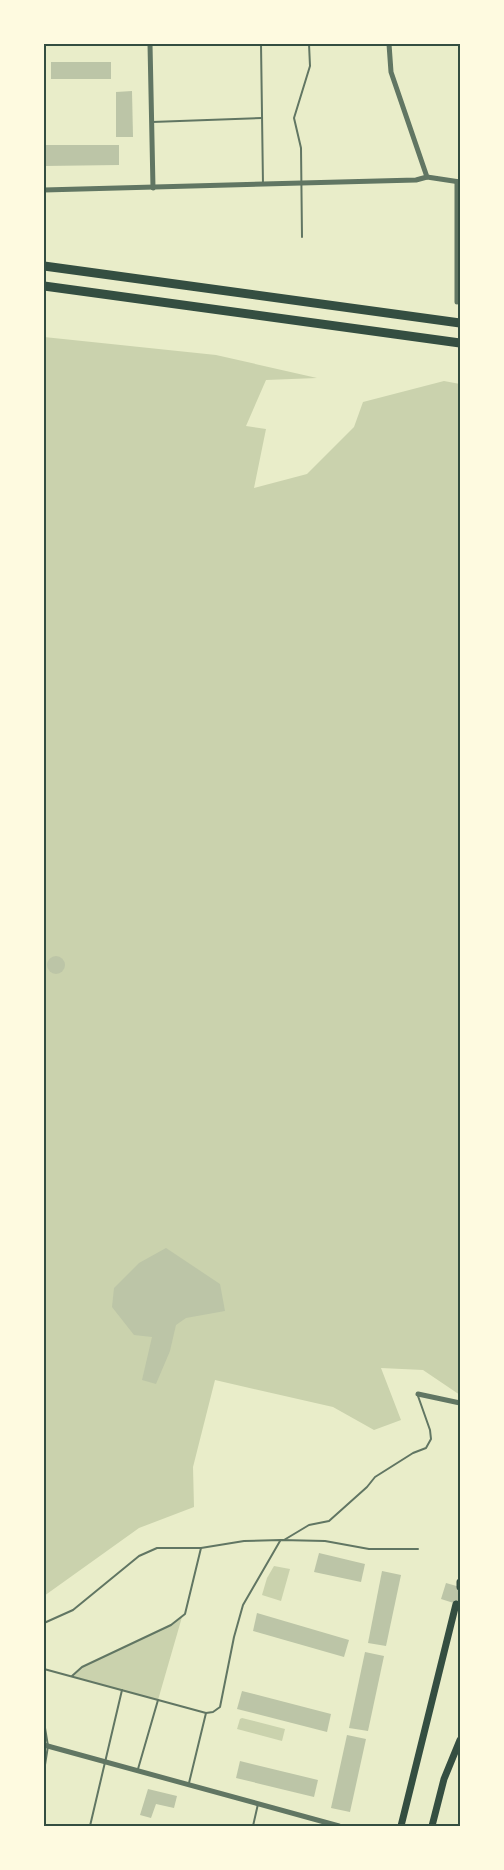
<svg xmlns="http://www.w3.org/2000/svg" width="504" height="1870" font-family="'Noto Sans',sans-serif">
  <rect width="100%" height="100%" fill="#e9edc9"/>
  <!-- green -->
  <g fill="#cad2ad">
    <path d="M44 337 216 355 317 378 266 380 246 426 266 429 254 488 307 474 354 427 363 402 444 381 460 384V1395L423 1370 381 1368 401 1420 374 1430 333 1407 215 1380 193 1467 194 1507 139 1528 44 1596Z"/>
    <path d="M274 1566 290 1569 281 1601 262 1595 267 1578Z"/>
    <path d="M182 1617 158 1700 72 1676 82 1667 171 1625Z"/>
    <path d="M242 1718 285 1729 282 1741 237 1729 240 1719Z"/>
  </g>
  <!-- building -->
  <g fill="#bcc5a7">
    <rect x="51" y="62" width="60" height="17"/>
    <path d="M132 91 133 137H116V92Z"/>
    <path d="M44 145H119V165L44 166Z"/>
    <circle cx="56" cy="965" r="9"/>
    <path d="M166 1248 220 1284 225 1311 186 1318 176 1325 170 1351 156 1384 142 1380 152 1337 134 1335 112 1307 114 1288 139 1263Z"/>
    <path d="M319 1553 365 1564 361 1582 314 1572Z"/>
    <path d="M382 1571 401 1575 386 1646 368 1643Z"/>
    <path d="M446 1583 460 1587V1605L441 1599Z"/>
    <path d="M257 1613 349 1640 344 1657 253 1631Z"/>
    <path d="M365 1652 384 1656 368 1731 349 1728Z"/>
    <path d="M242 1691 331 1714 327 1732 237 1709Z"/>
    <path d="M347 1735 366 1739 350 1812 331 1808Z"/>
    <path d="M240 1761 318 1780 314 1797 236 1778Z"/>
    <path d="M148 1789 177 1796 174 1808 156 1804 151 1818 140 1815Z"/>
  </g>
  <g fill="none" stroke-linecap="round" stroke-linejoin="round">
    <!-- service -->
    <g stroke="#617663" stroke-width="2">
      <path d="M261 44 263 185"/>
      <path d="M152 122 262 118"/>
      <path d="M302 237 301 148 294 118 310 66 309 44"/>
      <path d="M284 1540 309 1525 329 1521 367 1487 375 1477 413 1453 426 1448 431 1439 430 1430 418 1396"/>
      <path d="M44 1623 73 1610 139 1556 157 1548H201L244 1541 281 1540 325 1541 369 1549H418"/>
      <path d="M44 1669 206 1713 213 1712 220 1707 234 1637 243 1605 280 1541"/>
      <path d="M72 1676 82 1667 171 1625 185 1614 201 1548"/>
      <path d="M44 1722 48 1746 44 1771"/>
      <path d="M138 1769 158 1700"/>
      <path d="M189 1783 206 1713"/>
      <path d="M44 1826H46"/>
      <path d="M90 1826 122 1690"/>
      <path d="M253 1826 258 1804"/>
    </g>
    <!-- minor -->
    <g stroke="#617663" stroke-width="5">
      <path d="M150 44 153 188"/>
      <path d="M389 44 391 72 427 177 460 182"/>
      <path d="M44 190 416 180 427 177"/>
      <path d="M457 302V182"/>
      <path d="M418 1394 460 1403"/>
      <path d="M44 1745 339 1826"/>
    </g>
    <!-- secondary -->
    <g stroke="#344e41" stroke-width="7">
      <path d="M460 1587V1582"/>
      <path d="M401 1826 456 1604"/>
      <path d="M432 1826 444 1779 460 1740"/>
    </g>
    <!-- motorway -->
    <g stroke="#344e41" stroke-width="9">
      <path d="M44 266 460 323"/>
      <path d="M44 286 460 343"/>
    </g>
  </g>
  <!-- border -->
  <rect width="504" height="1870" fill="none" stroke="#fefae0" stroke-width="90"/>
  <rect x="45" y="45" width="414" height="1780" fill="none" stroke="#344e41" stroke-width="2"/>
</svg>
